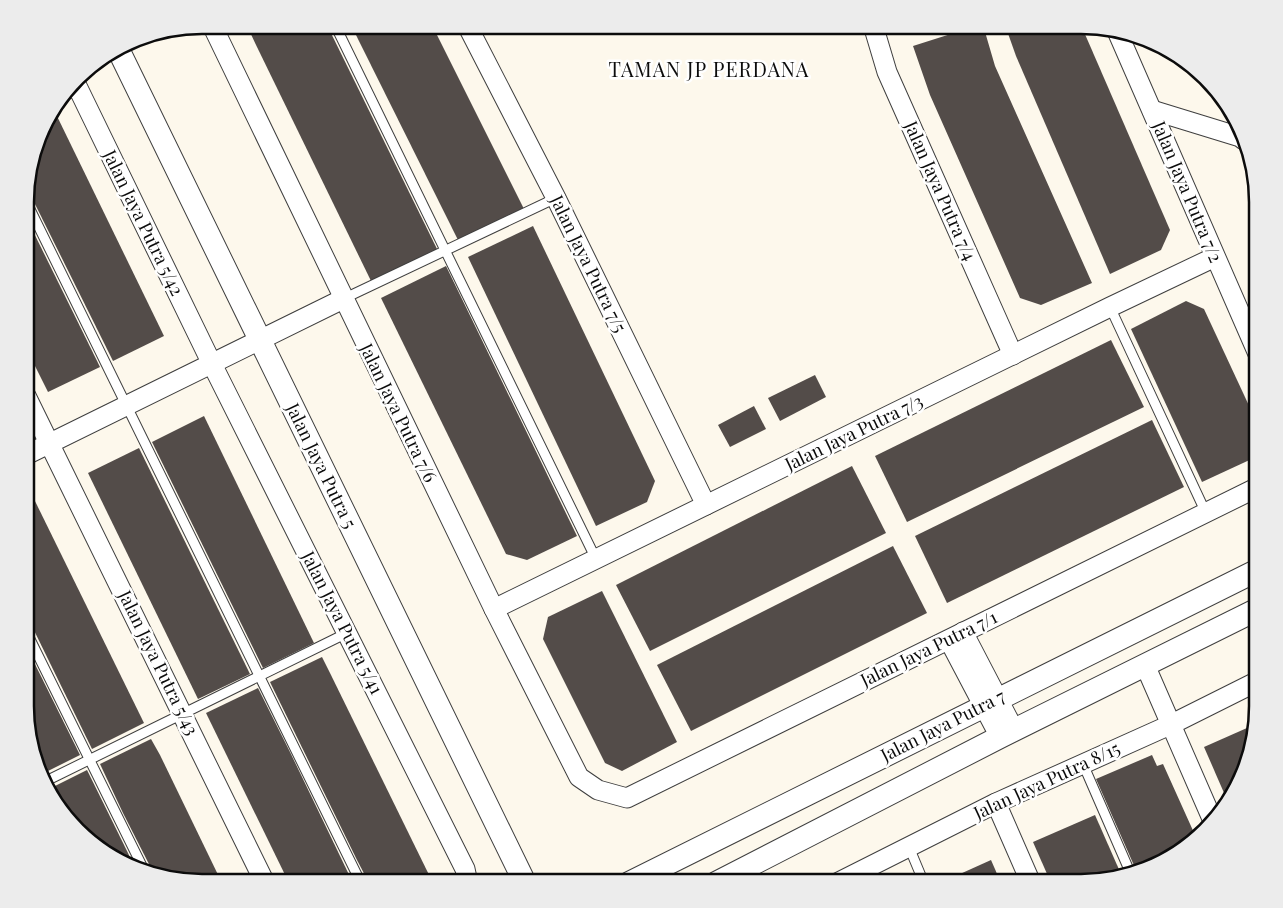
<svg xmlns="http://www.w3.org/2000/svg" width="1283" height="908" font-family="'Playfair Display',serif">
  <rect width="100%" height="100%" fill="#fdf8ec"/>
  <!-- building -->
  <g fill="#534c49">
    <path d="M251 25H327L438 251 372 283 257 47 249 30Z"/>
    <path d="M351 25H432L524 209 459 242Z"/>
    <path d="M979 25H983L995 66 1092 283 1041 305 1020 298 930 95 913 46Z"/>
    <path d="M1005 25H1081L1170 230 1161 250 1110 274 1016 56Z"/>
    <path d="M54 110 164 336 113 361 26 186V179L43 123Z"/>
    <path d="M26 217 100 367 48 392 26 348Z"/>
    <path d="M533 226 655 481 647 502 596 526 468 257Z"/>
    <path d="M446 266 577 536 527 560 506 554 381 298Z"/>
    <path d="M1186 301 1204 309 1258 425 1256 457 1202 482 1131 329Z"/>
    <path d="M1111 340 1144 407 907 522 875 456Z"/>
    <path d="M815 375 826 397 780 421 768 398Z"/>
    <path d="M754 406 766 429 730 447 718 425Z"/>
    <path d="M204 416 314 643 263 668 152 442Z"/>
    <path d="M1152 420 1184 487 947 603 915 536Z"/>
    <path d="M139 448 250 674 198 699 88 473Z"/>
    <path d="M852 466 886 533 650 651 616 585Z"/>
    <path d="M33 497 144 723 92 749 26 614V500Z"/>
    <path d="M893 546 927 613 691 731 657 665Z"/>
    <path d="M602 591 677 742 622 771 605 763 543 639 548 617Z"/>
    <path d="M26 646 80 755 42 774 26 729Z"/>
    <path d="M322 657 330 673 433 883H369L357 860 270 682Z"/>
    <path d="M258 688 290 752 353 883H289L206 713Z"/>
    <path d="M1256 724 1245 774 1228 802 1204 747Z"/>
    <path d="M151 739 160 755 222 883H191L154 874 123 813 100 764Z"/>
    <path d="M1152 755 1157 766 1163 764 1195 835 1159 865 1136 870 1096 779Z"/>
    <path d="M87 770 127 851 136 870 94 846 49 794 47 790Z"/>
    <path d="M1095 815 1121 874 1081 883H1051L1033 842Z"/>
    <path d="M991 860 1001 883H940Z"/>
  </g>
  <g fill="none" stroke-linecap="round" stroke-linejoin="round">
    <defs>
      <g id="service">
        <path d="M335 25 596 559"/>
        <path d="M65 96 78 89"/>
        <path d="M26 201 361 883"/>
        <path d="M343 299 556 198"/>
        <path d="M1110 307 1206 513"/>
        <path d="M26 631 145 872"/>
        <path d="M1083 764 1130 872"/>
        <path d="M44 782 347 633"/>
        <path d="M909 847 924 883"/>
      </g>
      <g id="minor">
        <path d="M212 25 494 609 579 777 598 790 627 798 1258 487"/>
        <path d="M467 25 556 198 706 505"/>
        <path d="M873 25 887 72 1013 355"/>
        <path d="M1117 31 1258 354"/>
        <path d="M75 82 212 364 465 869 468 883"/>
        <path d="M1152 110 1240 137 1244 140"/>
        <path d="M26 396 265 883"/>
        <path d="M26 455 343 299"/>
        <path d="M494 609 1110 307 1215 257"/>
        <path d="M963 632 1014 730"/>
        <path d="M949 640 1000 737"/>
        <path d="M1145 665 1213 821"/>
        <path d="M996 803 1031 883"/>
        <path d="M837 883 996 803 1172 724 1258 681"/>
      </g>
      <g id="tertiary">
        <path d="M118 49 525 883"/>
        <path d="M629 883 1258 570"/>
        <path d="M716 883 1000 737 1258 609"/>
      </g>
    </defs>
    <!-- service casing -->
    <use href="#service" stroke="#3f3f3f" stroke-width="11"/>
    <!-- minor casing -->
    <use href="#minor" stroke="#3f3f3f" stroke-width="21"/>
    <!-- tertiary casing -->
    <use href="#tertiary" stroke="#3f3f3f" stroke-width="24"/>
    <!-- service -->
    <use href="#service" stroke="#fff" stroke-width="9"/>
    <!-- minor -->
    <use href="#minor" stroke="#fff" stroke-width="19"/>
    <!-- tertiary -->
    <use href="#tertiary" stroke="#fff" stroke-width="22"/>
  </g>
  <g text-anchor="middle" stroke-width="5" stroke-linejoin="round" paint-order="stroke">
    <!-- street labels -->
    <g font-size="18" fill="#0c0c0c" stroke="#fff">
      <text transform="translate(940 191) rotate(66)" y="6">Jalan Jaya Putra 7/4</text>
      <text transform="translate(1187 192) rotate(67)" y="6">Jalan Jaya Putra 7/2</text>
      <text transform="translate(143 223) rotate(64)" y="6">Jalan Jaya Putra 5/42</text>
      <text transform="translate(588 264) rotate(64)" y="6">Jalan Jaya Putra 7/5</text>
      <text transform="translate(398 413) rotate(64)" y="6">Jalan Jaya Putra 7/6</text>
      <text transform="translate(854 433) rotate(-26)" y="6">Jalan Jaya Putra 7/3</text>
      <text transform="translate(321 466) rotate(64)" y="6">Jalan Jaya Putra 5</text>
      <text transform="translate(342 623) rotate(63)" y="6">Jalan Jaya Putra 5/41</text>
      <text transform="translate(929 649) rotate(-26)" y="6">Jalan Jaya Putra 7/1</text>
      <text transform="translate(158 663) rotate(64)" y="6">Jalan Jaya Putra 5/43</text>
      <text transform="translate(943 726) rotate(-27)" y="6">Jalan Jaya Putra 7</text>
      <text transform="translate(1047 781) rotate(-25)" y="6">Jalan Jaya Putra 8/15</text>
    </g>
    <!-- quarter labels -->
    <g font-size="20" letter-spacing="1" fill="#0c0c0c" stroke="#fff">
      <text x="709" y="77">TAMAN JP PERDANA</text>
    </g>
  </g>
  <!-- crop -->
  <path d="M0 0H1283V908H0ZM202 34H1081A168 168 0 0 1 1249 202V706A168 168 0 0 1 1081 874H202A168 168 0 0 1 34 706V202A168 168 0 0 1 202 34Z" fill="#ececec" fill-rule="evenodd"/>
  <path fill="none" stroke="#0c0c0c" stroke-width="2.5" d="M202 34H1081A168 168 0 0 1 1249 202V706A168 168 0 0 1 1081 874H202A168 168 0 0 1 34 706V202A168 168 0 0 1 202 34Z"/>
</svg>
